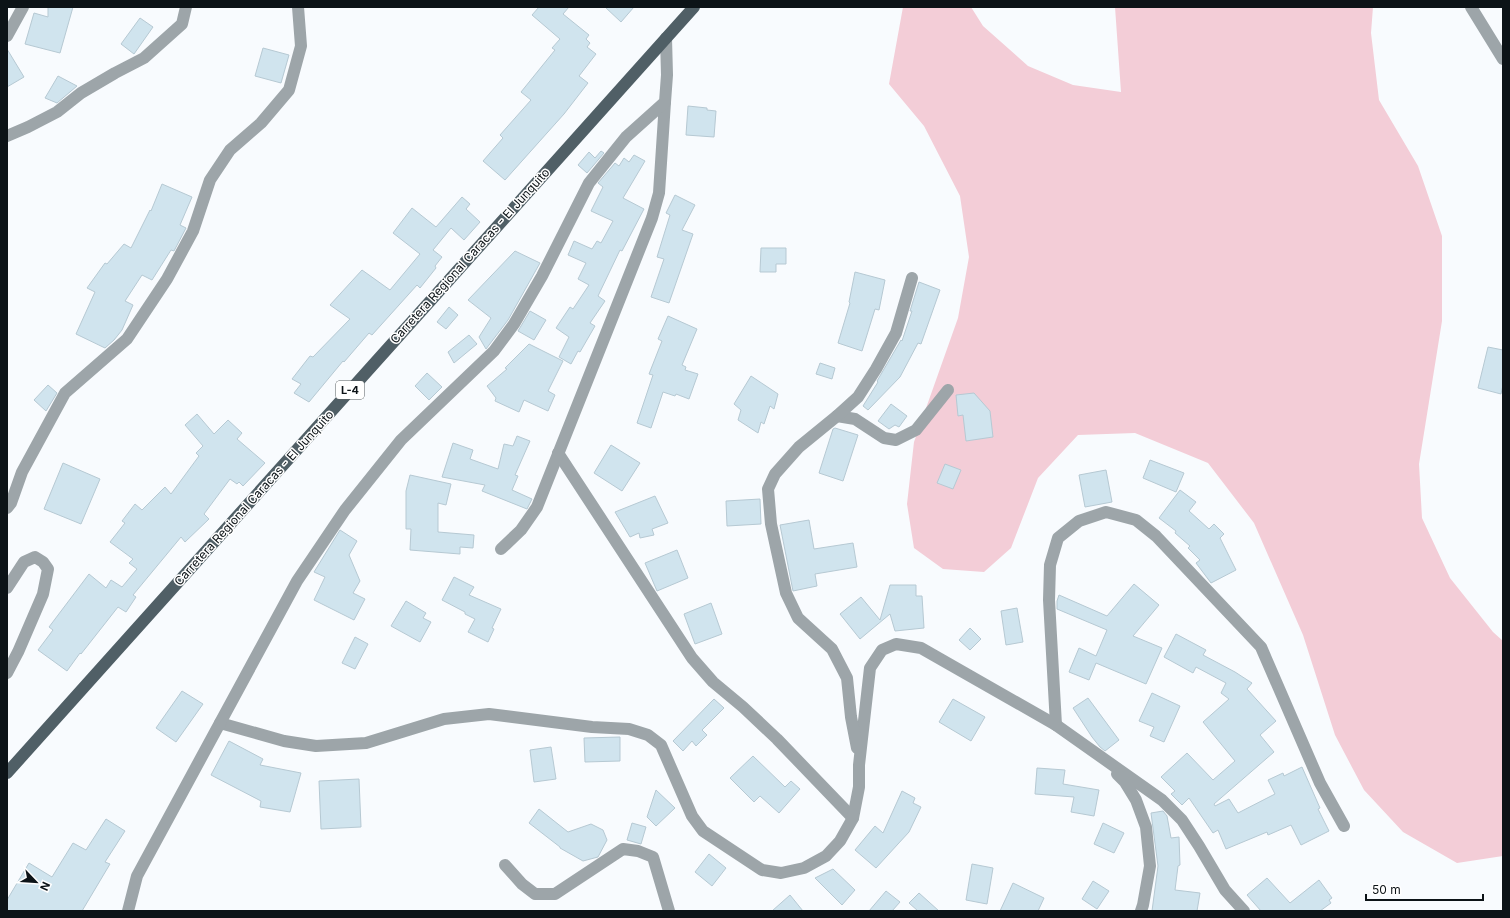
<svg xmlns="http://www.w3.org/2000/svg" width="1510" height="918" font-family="Inter,sans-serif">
  <rect width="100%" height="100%" fill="#f8fbfe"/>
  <!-- green -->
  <path fill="#f3cdd7" d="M903 7H971L983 26 1028 66 1073 85 1121 92 1115 7H1373L1371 33 1379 100 1418 166 1442 236V321L1419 464 1422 518 1450 578 1493 632 1503 641V856L1457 863 1403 832 1364 790 1335 735 1303 635 1254 523 1208 463 1135 433 1078 435 1038 478 1011 548 984 572 943 569 914 548 907 504 914 442 958 318 969 257 960 196 924 126 889 84Z"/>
  <!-- building -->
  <g fill="#d0e4ee" stroke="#b6c9d3">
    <path d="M48 7H73L60 53 25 44 34 13 48 17Z"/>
    <path d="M539 7H569L563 14 589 35 586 39 590 43 587 47 596 54 579 76 588 83 564 114 505 180 483 161 503 138 500 135 531 100 521 92 555 50 552 48 560 39 532 15Z"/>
    <path d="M605 7H634L621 22Z"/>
    <path d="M140 18 153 27 134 54 121 44Z"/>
    <path d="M263 48 289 55 281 83 255 76Z"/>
    <path d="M7 49 24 77 7 87Z"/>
    <path d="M58 76 77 86 57 103 45 98Z"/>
    <path d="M688 106 707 108V110L716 111 714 137 686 135Z"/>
    <path d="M601 151 604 153 587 173 578 165 589 152 595 158Z"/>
    <path d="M634 155 645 161 623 198 644 209 622 251 620 250 598 296 605 301 590 323 595 326 580 352 578 351 571 364 559 357 569 337 556 328 570 307 573 309 589 285 578 279 586 263 568 255 574 241 592 249 597 241 601 243 613 221 591 211 603 187 598 183 615 163 619 166 624 158 629 162Z"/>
    <path d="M162 184 192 197 180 225 186 228 174 251 171 250 152 280 142 275 125 301 133 305 122 330 114 340 105 348 76 334 95 292 87 288 105 263 107 264 124 244 131 248 150 210 151 211Z"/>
    <path d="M675 195 695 205 682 230 693 234 669 303 651 297 664 259 657 257 670 215 666 213Z"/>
    <path d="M462 197 470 204 466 209 480 222 464 240 451 228 433 250 442 257 435 266 436 268 420 288 417 285 372 335 369 333 344 362 343 361 309 402 294 393 301 384 292 379 310 356 313 357 350 319 330 305 362 270 390 290 420 254 393 233 412 208 436 227Z"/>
    <path d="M761 248H786V264H776V272H760Z"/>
    <path d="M515 251 540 263 508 320 486 349 479 337 491 318 468 300Z"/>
    <path d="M855 272 885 280 879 310 875 309 862 351 838 343 850 303 849 302Z"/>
    <path d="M919 282 940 290 921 344 918 343 900 377 868 410 863 406 878 382 877 381 901 340 902 341 912 311H910Z"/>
    <path d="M449 307 458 315 446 329 437 322Z"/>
    <path d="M530 311 546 320 534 340 518 331Z"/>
    <path d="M668 316 697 329 682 365 686 367 685 370 698 374 689 399 676 394 675 396 663 392 651 428 637 423 653 375 649 374 662 341 658 339Z"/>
    <path d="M469 335 477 344 454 363 448 352Z"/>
    <path d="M529 344 563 361 548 391 555 395 548 411 524 400 519 412 495 401 496 398 487 386 507 369 505 368Z"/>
    <path d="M1488 347 1503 350V385L1501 394 1478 388Z"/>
    <path d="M820 363 835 368 832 379 816 374Z"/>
    <path d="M427 373 442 387 429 400 415 386Z"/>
    <path d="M751 376 778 394 774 409 770 406 764 424 761 422 758 433 738 420 741 410 734 404Z"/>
    <path d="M48 385 57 393 46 411 34 400Z"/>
    <path d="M974 393 990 411 993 437 966 441 963 415 958 416 956 395Z"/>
    <path d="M891 404 907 416 899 427 895 425 889 429 878 421Z"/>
    <path d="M197 414 214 434 228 420 242 433 237 439 265 463 243 486 239 482 237 484 230 479 204 514 209 519 185 542 181 537 133 595 136 597 126 612 118 607 81 654 80 653 67 671 38 650 53 630 49 627 89 574 106 588 111 580 122 587 137 569 129 563 133 559 110 542 125 523 122 521 135 504 142 510 165 487 171 494 199 456 196 453 203 446 185 425Z"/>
    <path d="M835 428 858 435 843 481 819 473 833 429Z"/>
    <path d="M517 436 530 441 515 475 518 476 512 490 532 499 527 509 482 491 485 485 442 477 453 443 473 450 470 459 498 469 504 444 513 446Z"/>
    <path d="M611 445 640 463 622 491 594 473Z"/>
    <path d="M1150 460 1184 473 1176 492 1143 478Z"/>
    <path d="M63 463 100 479 81 524 44 509Z"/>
    <path d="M945 464 961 470 953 489 937 483Z"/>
    <path d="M1106 470 1112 502 1085 507 1079 475Z"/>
    <path d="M410 475 451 484 446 505 438 503V532L474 535 473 548 460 547V554L410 550 411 529H406V491Z"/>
    <path d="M1180 490 1196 502 1189 511 1209 529 1214 524 1224 534 1220 538 1236 570 1211 583 1196 563 1200 560 1188 548 1190 546 1175 533 1176 531 1159 518Z"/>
    <path d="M655 496 668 523 652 529 654 535 640 538 639 533 630 537 615 512Z"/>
    <path d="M760 499 761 524 727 526 726 501Z"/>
    <path d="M809 520 814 549 853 543 857 567 815 574 817 586 793 591 780 525Z"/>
    <path d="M340 530 357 541 349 555 360 581 353 593 365 599 354 620 314 600 325 577 314 572Z"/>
    <path d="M677 550 688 578 657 591 645 563Z"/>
    <path d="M454 577 474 587 469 595 501 609 492 628 494 629 488 642 468 632 475 619 465 614V612L442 600Z"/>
    <path d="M1134 584 1159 605 1133 636 1162 648 1146 684 1096 663 1089 680 1069 672 1079 648 1096 656 1107 630 1057 609V601L1059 595 1107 616Z"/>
    <path d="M890 585H916V596H922L924 628 895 631 890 614 860 639 840 614 861 597 880 620Z"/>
    <path d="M406 601 426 613 423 618 431 622 420 642 391 626Z"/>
    <path d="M711 603 722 634 695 644 684 614Z"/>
    <path d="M1017 608 1023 642 1006 645 1001 611Z"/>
    <path d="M970 628 981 639 970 650 959 640Z"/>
    <path d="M1176 634 1206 650 1203 655 1235 672 1252 683 1247 689 1276 721 1260 735 1274 752 1214 804 1215 806 1229 799 1238 813 1275 794 1268 780 1283 773 1284 776 1302 767 1320 808 1318 809 1329 831 1301 845 1291 825 1268 835 1267 832 1226 849 1218 830 1213 833 1189 798 1182 805 1171 794 1175 791 1161 777 1187 753 1213 780 1235 761 1203 722 1229 699 1221 693 1226 683 1196 667 1193 673 1164 657Z"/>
    <path d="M355 637 368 644 355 669 342 663Z"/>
    <path d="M182 691 203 704 176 742 156 728Z"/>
    <path d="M1152 693 1180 706 1164 742 1150 736 1154 727 1139 721Z"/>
    <path d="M1088 698 1119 740 1105 751 1100 747 1092 737 1073 708Z"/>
    <path d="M714 699 724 708 702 730 707 735 696 746 692 741 683 751 673 741Z"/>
    <path d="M953 699 985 717 971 741 939 722Z"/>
    <path d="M620 737V761L585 762 584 738Z"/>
    <path d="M229 741 263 759 260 765 301 773 290 812 260 807 261 801 211 775Z"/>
    <path d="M551 747 556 779 534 782 530 750Z"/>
    <path d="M753 756 785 787 791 781 800 789 779 813 760 796 754 802 730 778Z"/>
    <path d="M1037 768 1065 770 1063 784 1099 790 1094 816 1071 812 1074 797 1035 794Z"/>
    <path d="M359 779 361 827 321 829 319 781Z"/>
    <path d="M656 790 675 808 656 826 647 817Z"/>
    <path d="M902 791 915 798 913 803 921 807 909 832 876 868 855 850 875 826 883 833Z"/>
    <path d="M539 809 568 832 591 824 603 830 607 840 598 857 583 861 560 848V847L529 823Z"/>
    <path d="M1163 811 1167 816 1171 838 1179 837 1180 865 1178 866 1175 890 1200 893 1197 911H1152L1158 866 1151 813Z"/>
    <path d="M106 819 125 831 105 862 110 864 82 911H7V900L29 863 52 877 73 843 86 850Z"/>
    <path d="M632 823 646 827 641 844 627 840Z"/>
    <path d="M1103 823 1124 833 1114 853 1094 844Z"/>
    <path d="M709 854 726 868 712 886 695 872Z"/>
    <path d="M972 864 993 868 987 904 966 900Z"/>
    <path d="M833 869 855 890 842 905 815 878Z"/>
    <path d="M1267 878 1290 903 1319 880 1332 898 1329 900 1331 903 1320 911H1261L1247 895Z"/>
    <path d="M1093 881 1109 891 1097 909 1082 899Z"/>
    <path d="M1013 883 1044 898 1038 911H1000Z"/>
    <path d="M886 891 900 902 892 911H869Z"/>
    <path d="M919 893 939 911H918L909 903Z"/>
    <path d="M790 895 803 911H772Z"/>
  </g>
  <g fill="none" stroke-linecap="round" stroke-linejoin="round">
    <!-- minor -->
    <g stroke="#9da5a9" stroke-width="12">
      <path d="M1471 7 1503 59"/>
      <path d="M7 36 23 7"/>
      <path d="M7 136 28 127 57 112 81 93 115 73 144 58 182 24 186 7"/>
      <path d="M837 416 855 419 884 438 896 440 916 430 948 390"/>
      <path d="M558 453 692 658 713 682 743 707 777 739 853 818"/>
      <path d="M7 508 11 503 22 472 65 393 127 339 167 279 193 231 210 180 230 150 261 123 289 90 301 46 298 7"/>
      <path d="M501 549 521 530 537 507 652 218 659 193 665 102"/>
      <path d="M7 588 24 562 35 557 43 562 48 569 43 594 18 652 7 673"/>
      <path d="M220 723 284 741 316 746 366 743 444 719 489 714 592 727 629 729 648 735 661 745 692 816 703 831 762 870 781 873 804 868 826 856 840 841 853 818 859 787V765L870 668 882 650 896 644 921 648 1056 725 1162 800 1182 820 1199 846 1225 890 1244 911"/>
      <path d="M1056 725 1049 600 1050 565 1058 538 1079 521 1106 512 1136 520 1156 536 1261 647 1320 783 1344 826"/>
      <path d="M857 748 851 717 847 678 832 649 798 618 786 593 771 524 768 489 775 474 799 447 837 416 858 397 876 369 896 333 912 278"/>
      <path d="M1117 774 1125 782 1136 800 1146 827 1150 866 1143 905 1141 911"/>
      <path d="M505 865 522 884 535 894H555L623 849 638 851 653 857 669 911"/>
      <path d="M128 911 137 876 297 581 345 510 401 440 494 351 514 324 542 276 589 183 626 137 665 102 667 75 666 38"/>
    </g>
    <!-- major -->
    <path stroke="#505f66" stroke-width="12" d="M7 773 694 7"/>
  </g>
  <g text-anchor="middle" stroke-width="3" stroke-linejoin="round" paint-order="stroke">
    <!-- shield labels -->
    <rect fill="#fff" stroke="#555a5d" stroke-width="1" x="336" y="381" width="28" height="18" rx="3"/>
    <g font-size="11" font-weight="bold" fill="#0c1317">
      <text x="350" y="394">L-4</text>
    </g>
    <!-- street labels -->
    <g font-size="12" fill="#0c1317" stroke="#fff">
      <text transform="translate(470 256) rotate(-48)" y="4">Carretera Regional Caracas - El Junquito</text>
      <text transform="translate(254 498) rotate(-48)" y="4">Carretera Regional Caracas - El Junquito</text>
    </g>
  </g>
  <!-- border -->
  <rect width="1510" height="918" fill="none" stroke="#0c1317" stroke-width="16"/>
  <!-- north arrow -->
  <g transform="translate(36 882) rotate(115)" stroke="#ffffff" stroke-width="3" paint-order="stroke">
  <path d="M0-3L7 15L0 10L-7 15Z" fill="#0c1317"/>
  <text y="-6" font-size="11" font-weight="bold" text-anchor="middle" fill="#0c1317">N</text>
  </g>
  <!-- scale -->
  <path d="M1366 894v6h117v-6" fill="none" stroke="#0c1317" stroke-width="2"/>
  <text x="1372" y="894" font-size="12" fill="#0c1317" stroke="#ffffff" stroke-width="3" paint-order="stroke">50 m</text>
</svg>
